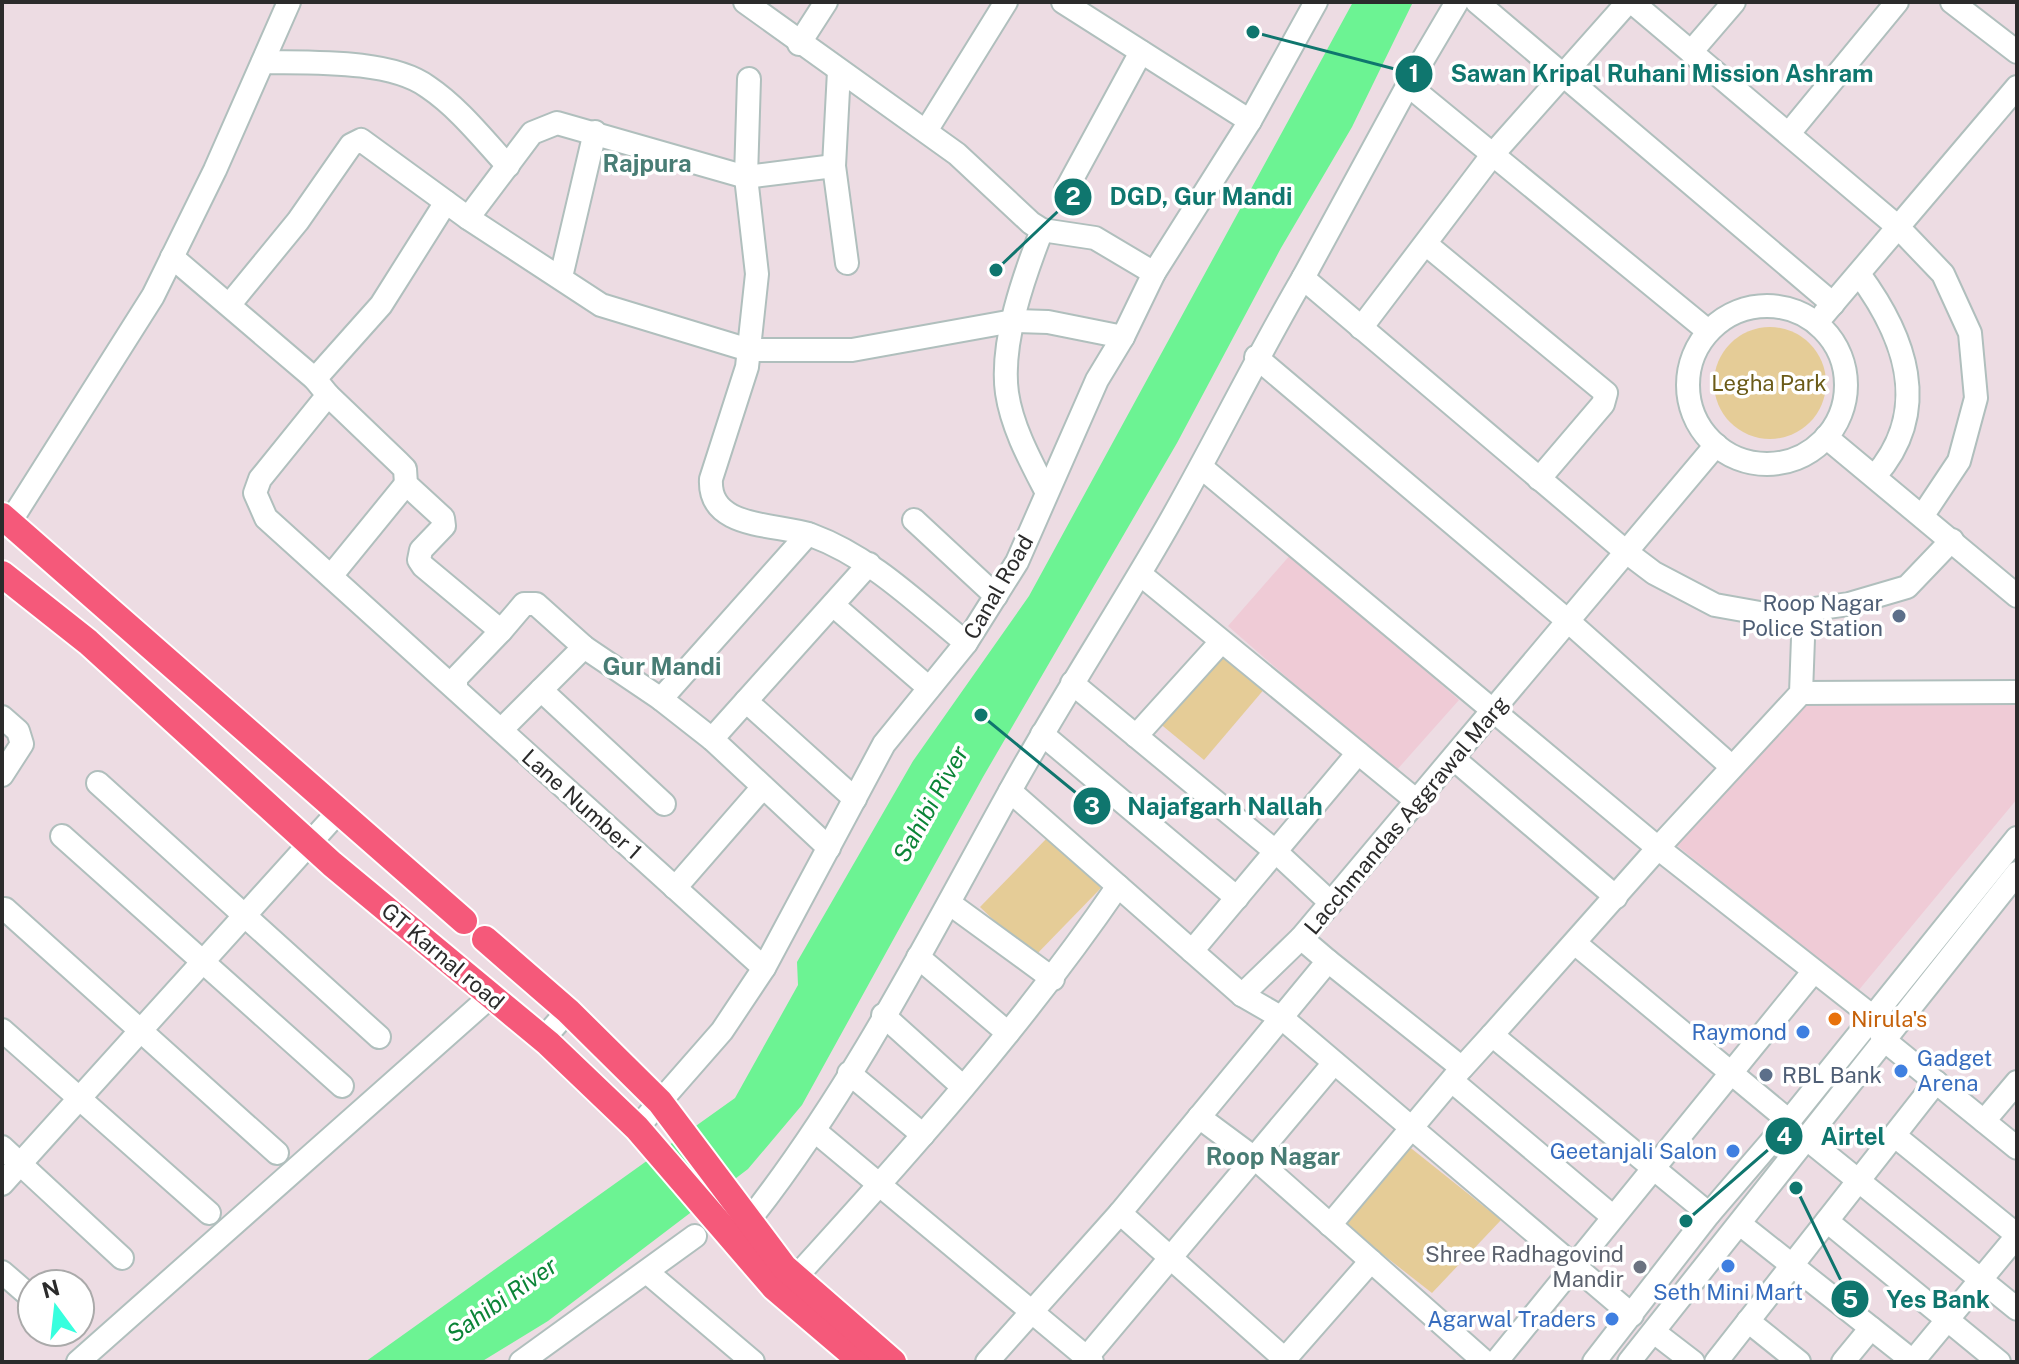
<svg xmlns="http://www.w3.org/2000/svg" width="2019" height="1364" font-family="'Public Sans',sans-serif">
  <rect width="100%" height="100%" fill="#eddce3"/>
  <!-- education -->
  <g fill="#efcbd6">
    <path d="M1292 553 1459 700 1395 772 1228 626Z"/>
    <path d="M2017 698V799L1858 991 1675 844 1804 700Z"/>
  </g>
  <!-- green -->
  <g fill="#e5cc97">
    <circle cx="1770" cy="383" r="56"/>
    <path d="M1220 649 1266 687 1204 760 1158 722Z"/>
    <path d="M1048 837 1101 888 1033 958 980 907Z"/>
    <path d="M1407 1145 1501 1220 1432 1293 1340 1221Z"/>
  </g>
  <!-- water -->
  <path fill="#6cf393" d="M1353 2H1413L1352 127 1281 248 1177 443 983 777 802 1105 748 1169 548 1321 481 1362H365L735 1098 798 985 797 962 913 761 1029 596Z"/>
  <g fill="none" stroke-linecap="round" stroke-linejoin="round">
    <defs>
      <g id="minor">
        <path d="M745 2 957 154 1031 223 1042 230 1095 238 1154 273"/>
        <path d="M1063 2 1250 121"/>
        <path d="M1457 2 1408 85 1708 331"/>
        <path d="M1477 2 1833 304"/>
        <path d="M1632 2 1898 227 2017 87"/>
        <path d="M1952 2 2017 52"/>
        <path d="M799 44 826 2"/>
        <path d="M1691 52 1734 2"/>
        <path d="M263 62C309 63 390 59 428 87 459 108 483 139 508 166"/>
        <path d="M839 71 834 166 847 263"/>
        <path d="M749 79 746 177 757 274 747 367 711 479C708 530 776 523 811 535 871 557 917 603 966 643"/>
        <path d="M926 131 1006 2"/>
        <path d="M1790 132 1897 2"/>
        <path d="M1066 190 1141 52"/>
        <path d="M468 218 532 133 557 123 746 177 834 166"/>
        <path d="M1042 230C1024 276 1000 343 1007 393 1012 427 1030 460 1046 491"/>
        <path d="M1427 245 1606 393 1603 404 1539 479"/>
        <path d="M172 257 315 379 328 395 260 479 255 493 266 518 764 968"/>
        <path d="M1859 274C1905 336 1933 410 1875 476"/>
        <path d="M561 277 595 132"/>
        <path d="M1303 278 1408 85"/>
        <path d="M230 304 298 221 351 145 361 140 468 218 601 305 749 350H852L1013 321 1048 322 1123 337"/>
        <circle cx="1767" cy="385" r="79"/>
        <path d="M1824 314 1898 227 1943 274 1970 333 1976 398 1959 461 1923 515"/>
        <path d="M1361 328 1493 154 1628 2"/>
        <path d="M1256 357 1568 621 1732 767"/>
        <path d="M315 379 381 305 446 202"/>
        <path d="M328 395 398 462 405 469 406 484 443 518 444 526 421 550 419 560 423 566 501 631 524 604H536L584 647 661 699 712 739 829 848"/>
        <path d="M1826 437 2017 596"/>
        <path d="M1201 467 1658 848 1801 693 1804 611"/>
        <path d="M914 520 996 596"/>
        <path d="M10 522 153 296 215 170 289 2"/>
        <path d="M1140 574 1418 802"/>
        <path d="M331 576 406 484"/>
        <path d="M833 605 929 688"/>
        <path d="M1072 683 1275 851 1331 903"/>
        <path d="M456 688V678L501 631"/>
        <path d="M541 690 664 804"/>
        <path d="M1801 693 2017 692"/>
        <path d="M661 699 808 534"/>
        <path d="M746 701 855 799"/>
        <path d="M2 717 18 731 22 744 2 775"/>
        <path d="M501 730 584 647"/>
        <path d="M1042 734 1237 898"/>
        <path d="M1136 736 1221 642"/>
        <path d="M712 739 869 564"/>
        <path d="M1454 759 1616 897"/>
        <path d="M98 783 379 1037"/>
        <path d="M1010 791 1242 995 1282 1018 1632 1315"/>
        <path d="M62 836 342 1086"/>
        <path d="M675 888 763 787"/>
        <path d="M949 903 1053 979"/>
        <path d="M5 909 277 1153"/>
        <path d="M1576 944 1789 1121"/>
        <path d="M1192 951 1358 753"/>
        <path d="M918 957 1008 1033"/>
        <path d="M1328 961 1462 1068 1492 1035 1709 1214"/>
        <path d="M1242 995 1301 938"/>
        <path d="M883 1015 963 1087"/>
        <path d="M2 1030 209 1213"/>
        <path d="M1492 1035 1658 848 1873 1017 1884 1040 2017 1148"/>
        <path d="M543 1039 568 1011"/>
        <path d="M849 1073 923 1135"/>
        <path d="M1452 1081 1612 1216"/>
        <path d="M1199 1117 1257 1160 1485 1362"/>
        <path d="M1984 1121 2017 1082"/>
        <path d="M637 1128 722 1031 764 968 884 744 966 643 1017 562 1097 380 1123 337 1154 273 1250 121 1316 2"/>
        <path d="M815 1131 1092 1362"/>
        <path d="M1895 1136 2017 1235"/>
        <path d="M1807 1139 2017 1309"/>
        <path d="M2 1147 122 1258"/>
        <path d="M2 1184 339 811"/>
        <path d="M1120 1213 1288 1362"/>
        <path d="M750 1219C853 1088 929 937 1010 791 1059 702 1116 616 1167 527 1214 445 1255 360 1303 278L1625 551 1654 573 1715 605 1771 615 1849 604 1907 587 1952 540"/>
        <path d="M1827 1221 1999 1362"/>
        <path d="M1740 1224 1914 1362"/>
        <path d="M1330 1225 1461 1069"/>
        <path d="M2 1272 32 1298"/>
        <path d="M647 1272 753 1362"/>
        <path d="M795 1278C909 1153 1022 1026 1118 886"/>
        <path d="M1748 1321 1799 1362"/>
        <path d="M1654 1332 1693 1362"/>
        <path d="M1087 1357 1334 1063"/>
        <path d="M1285 1359 1371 1261"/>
        <path d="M1913 1361 2017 1236"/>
        <path d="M78 1362 491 996"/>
        <path d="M521 1362 695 1236"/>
        <path d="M987 1362 1120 1213 1328 961 1301 938 1716 445"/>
        <path d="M1496 1362 1814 971"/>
        <path d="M1594 1362 1709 1214 1789 1121 2017 838"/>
        <path d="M1629 1362 2017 873"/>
        <path d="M1716 1362 1936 1082"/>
        <path d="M1843 1362 1871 1328"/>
      </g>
      <g id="major">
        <path d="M2 516 464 921"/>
        <path d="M2 574 88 642 332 864 548 1043 637 1128 774 1287 862 1362"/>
        <path d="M485 939 568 1011 660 1102 784 1267 893 1362"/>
      </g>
    </defs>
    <!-- minor casing -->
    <use href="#minor" stroke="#b0bfbd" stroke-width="26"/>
    <!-- major casing -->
    <use href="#major" stroke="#fff" stroke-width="30"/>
    <!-- minor -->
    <use href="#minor" stroke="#fff" stroke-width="22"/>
    <!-- major -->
    <use href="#major" stroke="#f5597a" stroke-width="26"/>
  </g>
  <!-- markers -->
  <g fill="#5c6f8a" stroke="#fff" stroke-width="3">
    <circle cx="1899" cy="616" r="8"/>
    <circle cx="1766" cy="1075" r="8"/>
  </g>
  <circle fill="#e8710a" stroke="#fff" stroke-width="3" cx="1835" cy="1019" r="8"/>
  <g fill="#3f7fe0" stroke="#fff" stroke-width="3">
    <circle cx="1803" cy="1032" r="8"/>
    <circle cx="1901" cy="1071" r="8"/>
    <circle cx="1733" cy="1151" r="8"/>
    <circle cx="1728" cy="1266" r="8"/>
    <circle cx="1612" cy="1319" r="8"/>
  </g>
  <circle fill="#6b7280" stroke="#fff" stroke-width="3" cx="1640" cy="1267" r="8"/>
  <g text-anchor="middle" stroke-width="7" stroke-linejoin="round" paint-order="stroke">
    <!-- park labels -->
    <g font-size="22" fill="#6b5b18" stroke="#fff">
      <text x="1769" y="391">Legha Park</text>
    </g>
    <!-- street labels -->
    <g font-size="22" fill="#2b2b2b" stroke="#fff">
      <text transform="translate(998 587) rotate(-60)" y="8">Canal Road</text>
      <text transform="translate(582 804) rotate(42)" y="8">Lane Number 1</text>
      <text transform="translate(1406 815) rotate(-50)" y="8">Lacchmandas Aggrawal Marg</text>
      <text transform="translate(443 956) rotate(40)" y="8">GT Karnal road</text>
    </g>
    <!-- service labels -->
    <g font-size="22" fill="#4e5e75" stroke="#fff" text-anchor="end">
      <text x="1883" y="611">Roop Nagar<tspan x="1883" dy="25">Police Station</tspan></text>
      <text x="1782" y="1083" text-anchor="start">RBL Bank</text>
    </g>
    <!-- food labels -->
    <g font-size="22" fill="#c56008" stroke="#fff" text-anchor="start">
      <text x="1851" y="1027">Nirula's</text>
    </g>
    <!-- shop labels -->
    <g font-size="22" fill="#366cbe" stroke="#fff" text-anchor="end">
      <text x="1787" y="1040">Raymond</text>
      <text x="1917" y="1066" text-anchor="start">Gadget<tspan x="1917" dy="25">Arena</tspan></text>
      <text x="1717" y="1159">Geetanjali Salon</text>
      <text x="1728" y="1300" text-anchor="middle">Seth Mini Mart</text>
      <text x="1596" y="1327">Agarwal Traders</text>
    </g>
    <!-- worship labels -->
    <g font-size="22" fill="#5b616d" stroke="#fff" text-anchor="end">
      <text x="1624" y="1262">Shree Radhagovind<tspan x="1624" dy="25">Mandir</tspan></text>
    </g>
    <!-- neighbourhood labels -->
    <g font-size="24" font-weight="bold" fill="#497d75" stroke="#fff">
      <text x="647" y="172">Rajpura</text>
      <text x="662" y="675">Gur Mandi</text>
      <text x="1273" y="1165">Roop Nagar</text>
    </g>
    <!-- water labels -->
    <g font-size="24" font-style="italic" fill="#0b8437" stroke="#fff">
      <text transform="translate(931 804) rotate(-61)" y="8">Sahibi River</text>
      <text transform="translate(502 1300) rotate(-35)" y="8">Sahibi River</text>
    </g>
  </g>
  <!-- callouts -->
  <path fill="none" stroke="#0f766e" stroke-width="3" d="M1253 32L1414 74M996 270L1073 197M981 715L1092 806M1686 1221L1784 1136M1796 1188L1850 1299"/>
  <g fill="#0f766e" stroke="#fff" stroke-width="3">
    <circle cx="1253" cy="32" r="8"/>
    <circle cx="996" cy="270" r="8"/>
    <circle cx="981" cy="715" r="8"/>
    <circle cx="1686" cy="1221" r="8"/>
    <circle cx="1796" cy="1188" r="8"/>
    <circle cx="1414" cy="74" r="20"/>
    <circle cx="1073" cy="197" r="20"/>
    <circle cx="1092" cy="806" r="20"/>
    <circle cx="1784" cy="1136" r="20"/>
    <circle cx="1850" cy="1299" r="20"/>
  </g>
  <g font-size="24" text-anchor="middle" font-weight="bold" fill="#fff">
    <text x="1414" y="82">1</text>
    <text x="1073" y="205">2</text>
    <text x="1092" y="815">3</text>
    <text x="1784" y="1145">4</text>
    <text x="1850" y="1308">5</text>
  </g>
  <g font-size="24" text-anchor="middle" font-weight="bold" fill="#0f766e" stroke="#fff" stroke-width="7" stroke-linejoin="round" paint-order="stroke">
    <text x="1662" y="82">Sawan Kripal Ruhani Mission Ashram</text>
    <text x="1201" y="205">DGD, Gur Mandi</text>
    <text x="1225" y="815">Najafgarh Nallah</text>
    <text x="1853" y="1145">Airtel</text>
    <text x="1938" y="1308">Yes Bank</text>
  </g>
  <!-- border -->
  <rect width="2019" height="1364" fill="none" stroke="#2b2b2b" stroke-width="8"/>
  <!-- north arrow -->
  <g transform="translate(56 1308) rotate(345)"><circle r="38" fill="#ffffff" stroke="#aaaaaa" stroke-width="2"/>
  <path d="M0-6L14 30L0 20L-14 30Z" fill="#37ffde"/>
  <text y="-12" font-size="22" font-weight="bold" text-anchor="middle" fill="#2b2b2b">N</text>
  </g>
</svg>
